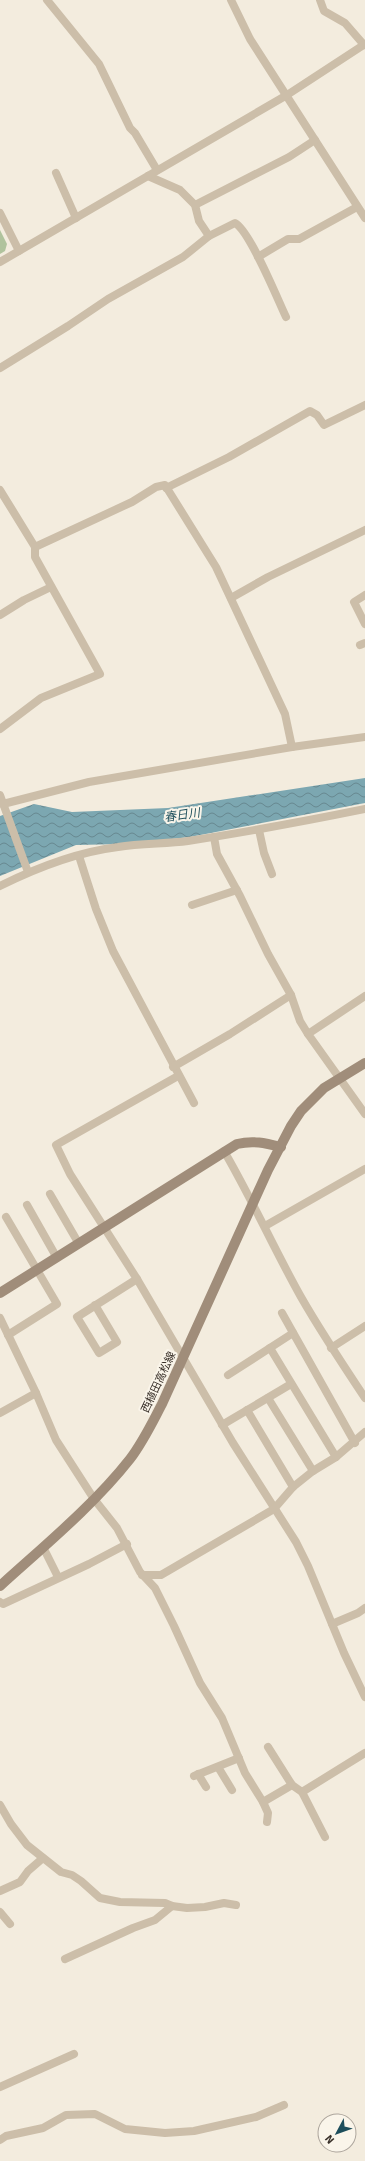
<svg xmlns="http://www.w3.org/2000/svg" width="365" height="2161" font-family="Signika,'Noto Sans JP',sans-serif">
  <defs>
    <pattern id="water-waves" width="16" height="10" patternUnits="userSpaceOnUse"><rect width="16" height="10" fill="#7ca7b1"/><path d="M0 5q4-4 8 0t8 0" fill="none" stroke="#678890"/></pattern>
  </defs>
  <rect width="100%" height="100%" fill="#f3ecde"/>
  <!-- pitch -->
  <path fill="#b0c39d" d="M0 230 7 244 5 251 0 254Z"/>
  <!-- water -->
  <path fill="url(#water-waves)" d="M365 778V803L190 837 125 844 76 845 0 876V816L34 804 72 812 168 808Z"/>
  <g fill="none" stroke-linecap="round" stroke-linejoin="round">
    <!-- street -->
    <g stroke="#ccbea9" stroke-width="8">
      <path d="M47 0 99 64 130 128 135 133 157 170"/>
      <path d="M231 0 250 39 365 218"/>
      <path d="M320 0 324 11 345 23 364 45"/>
      <path d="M56 173 76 218"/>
      <path d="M148 176 180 190 195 205 199 221 209 236"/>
      <path d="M195 205 289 157 315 140"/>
      <path d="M0 213 19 251"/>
      <path d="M258 257 288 239H299L357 207"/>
      <path d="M0 262 287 95 365 44"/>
      <path d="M0 368 68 326 108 299 183 257 209 236 235 223C250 231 277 298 286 317"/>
      <path d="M166 488 229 457 310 411 317 415 324 425 365 405"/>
      <path d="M0 490 35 547 132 502 156 487 165 485 216 567 285 714 292 747"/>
      <path d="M365 595 354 602 365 624"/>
      <path d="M231 598 268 577 365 530"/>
      <path d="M0 615 24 600 51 587"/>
      <path d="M360 645 365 643"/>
      <path d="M0 729 41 698 100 674 35 557V547"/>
      <path d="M0 795 28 872"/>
      <path d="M3 804 89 782 292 747 365 737"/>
      <path d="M259 830 264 853 272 874"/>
      <path d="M214 837 217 854 240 896 268 954 291 995 300 1021 308 1034"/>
      <path d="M79 856 96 909 113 951 194 1103"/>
      <path d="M0 886C36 868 78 852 118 847 141 843 165 844 188 841 247 832 306 821 365 809"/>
      <path d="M192 905 237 890"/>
      <path d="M365 996 308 1034 365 1114"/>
      <path d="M173 1067 230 1034 291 995"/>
      <path d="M178 1076 56 1145 70 1174 137 1279 233 1443 296 1542 308 1566 344 1653 365 1697"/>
      <path d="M224 1151C252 1199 274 1249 301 1297 321 1332 343 1365 365 1398"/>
      <path d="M50 1194 79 1244"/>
      <path d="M27 1205 57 1258"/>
      <path d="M6 1217 57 1304 8 1335"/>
      <path d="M265 1226 365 1169"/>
      <path d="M95 1305 117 1342 99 1353 77 1317 137 1279"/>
      <path d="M282 1313 355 1443"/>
      <path d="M0 1318 36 1393 56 1440 94 1499 117 1528 140 1572 155 1588 174 1626 200 1683 222 1718 245 1773 263 1802 268 1813 267 1822"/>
      <path d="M270 1348 336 1457"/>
      <path d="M331 1348 365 1326"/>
      <path d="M228 1375 293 1333"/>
      <path d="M268 1398 313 1471"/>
      <path d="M247 1410 293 1487"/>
      <path d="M0 1413 36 1393"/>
      <path d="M222 1425 291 1384"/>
      <path d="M43 1547 58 1577"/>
      <path d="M142 1575H161L274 1509 293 1487 313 1471 336 1457 365 1432"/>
      <path d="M0 1602 3 1604 89 1564 127 1544"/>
      <path d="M332 1624 358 1613 365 1608"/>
      <path d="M268 1747 292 1785 302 1792 325 1837"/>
      <path d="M218 1767 232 1790"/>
      <path d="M198 1774 206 1787"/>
      <path d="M194 1776 239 1758"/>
      <path d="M302 1792 365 1753"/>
      <path d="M263 1802 292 1785"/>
      <path d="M0 1805 11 1824 27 1845 61 1872 72 1875 81 1881 100 1898 120 1902 165 1903 172 1906 187 1908 205 1907 224 1903 236 1905"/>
      <path d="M0 1891 20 1882 28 1871 43 1858"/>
      <path d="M0 1912 10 1924"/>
      <path d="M65 1959 133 1928 155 1920 172 1906"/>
      <path d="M0 2087 74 2054"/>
      <path d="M0 2140 6 2136 43 2128 66 2115 95 2114 125 2129 165 2133 194 2131 256 2117 284 2105"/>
    </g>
    <!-- secondary -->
    <g stroke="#a08d7a" stroke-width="10">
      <path d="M0 1293 237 1144C253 1140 265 1143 281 1147"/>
      <path d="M0 1586C44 1546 93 1506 130 1459 143 1442 152 1423 162 1404L268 1170 291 1126 301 1111 324 1088 365 1063"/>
    </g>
  </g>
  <g text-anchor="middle" stroke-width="4" stroke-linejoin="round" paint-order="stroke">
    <!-- street labels -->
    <g font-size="11" fill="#393029" stroke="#faf5ea">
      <text transform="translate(158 1382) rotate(-65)" y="4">西植田高松線</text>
    </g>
    <!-- water labels -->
    <g font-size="12" font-style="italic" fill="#1d4e5b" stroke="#faf5ea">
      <text transform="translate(182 815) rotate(-8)" y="4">春日川</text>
    </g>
  </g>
  <!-- north arrow -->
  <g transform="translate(337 2133) rotate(229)"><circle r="19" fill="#faf5ea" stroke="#ada69d"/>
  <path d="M0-3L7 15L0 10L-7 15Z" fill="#1d4e5b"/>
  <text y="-6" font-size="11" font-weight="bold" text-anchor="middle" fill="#393029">N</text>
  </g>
</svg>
